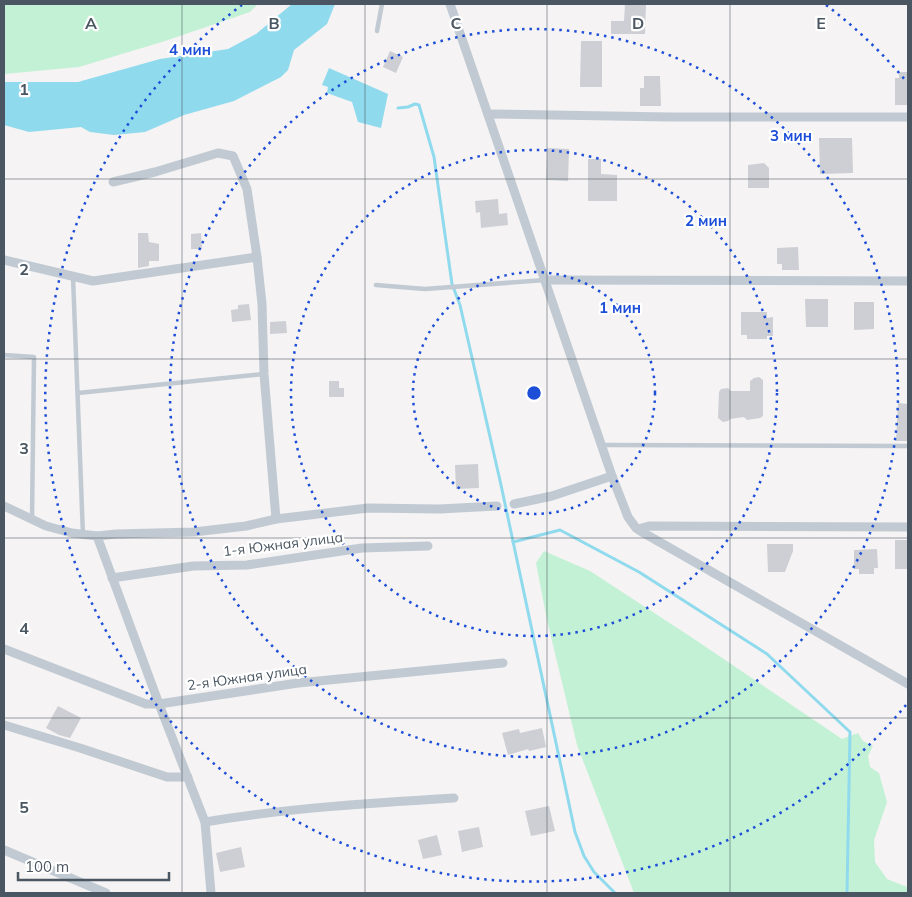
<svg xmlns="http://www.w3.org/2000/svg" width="912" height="897" font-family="Mulish,sans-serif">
  <rect width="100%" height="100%" fill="#f5f3f3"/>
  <!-- green -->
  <g fill="#c3f1d5">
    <path d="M4 4H258L250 12 165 41 79 67 4 74Z"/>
    <path d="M544 551 590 571 691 637 842 739 858 733 863 741 873 746 868 756 870 767 879 773 887 802 874 840 875 862 887 879 907 887V893H634L577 745 547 620 536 563Z"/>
  </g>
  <!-- water -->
  <g fill="#90daee">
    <path d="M292 4H335L327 24 294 50 288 70 281 77 234 101 184 115 145 132 114 135 90 132 81 127 29 132 4 125V82H78L160 59 228 49 256 34Z"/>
    <path d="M329 68 388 94 381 128 358 122 352 102 327 93 328 87 322 85Z"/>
  </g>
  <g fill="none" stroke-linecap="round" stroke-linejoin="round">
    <!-- stream -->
    <g stroke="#90daee" stroke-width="3">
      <path d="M398 108 408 107 415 104 419 105 434 157 452 284 460 305 501 485 575 832 584 856 594 872 615 893"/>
      <path d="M513 542 560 530 639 572 767 654 850 732 847 893"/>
    </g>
  </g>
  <!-- building -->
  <g fill="#cdcfd5">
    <path d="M625 4H646L645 34H611V21H624Z"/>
    <path d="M581 41H602V87H580Z"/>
    <path d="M390 51 403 57 396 73 383 67Z"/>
    <path d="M899 72H908V105H895V78H899Z"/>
    <path d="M644 76H660L661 106H640V88H644Z"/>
    <path d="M819 138H852L853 173 820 174Z"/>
    <path d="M547 148 569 149 568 181 546 180Z"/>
    <path d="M588 159H601V174L617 175V201H588Z"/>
    <path d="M764 163 769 168V188H748V165Z"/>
    <path d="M498 199 499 214 507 213 508 225 481 228 480 212 476 213 475 201Z"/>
    <path d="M138 233H148L149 242 159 244V261H149V266L138 268Z"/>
    <path d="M201 233 202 249H191V234Z"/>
    <path d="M798 247 799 270H782V264H777V248Z"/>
    <path d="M805 299H828V327H806Z"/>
    <path d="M854 302H874V329L854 330Z"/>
    <path d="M249 304 251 320 232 322 231 310 238 309V305Z"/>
    <path d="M741 312H767V318L773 317V336H767V339H747V335H741Z"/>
    <path d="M286 321 287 333 270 334V322Z"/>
    <path d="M759 377 763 380V416L760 418 747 420 744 417 730 419 728 421 723 422 718 418 719 392 721 389 728 388 731 391H750V381L754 378Z"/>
    <path d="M329 381H339V388H344V397H329Z"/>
    <path d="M898 403 908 404V441H896Z"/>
    <path d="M478 464 479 488 456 489 455 465Z"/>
    <rect x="895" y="540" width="13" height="29"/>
    <path d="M767 544H793V551L785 572H768Z"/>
    <path d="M877 549 878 568H874V574H859V569H854V550Z"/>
    <path d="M58 706 81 718 70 738 59 735 46 728Z"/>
    <path d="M542 728 546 747 529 751 528 749 508 755 502 733 519 729 520 733Z"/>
    <path d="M549 806 555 831 531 836 525 811Z"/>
    <path d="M479 827 483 847 462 852 458 831Z"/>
    <path d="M437 835 442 855 423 859 418 840Z"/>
    <path d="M241 847 245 867 220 872 216 853Z"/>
  </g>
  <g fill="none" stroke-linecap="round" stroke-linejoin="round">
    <!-- service -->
    <g stroke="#c1cad2" stroke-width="4.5">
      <path d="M377 31 382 4"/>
      <path d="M73 277 83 535"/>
      <path d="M376 285 425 289 545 280"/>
      <path d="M4 355 34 357 32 520"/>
      <path d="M78 393 264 374"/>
      <path d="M601 445 908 446"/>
    </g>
    <!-- minor -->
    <g stroke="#c1cad2" stroke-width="9">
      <path d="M450 4 612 476 628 517 636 528 642 532 908 684"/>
      <path d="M488 114 669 117H908"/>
      <path d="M113 182 155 172 218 153 233 156 247 189 257 257 262 304 264 374 276 519"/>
      <path d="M4 260 93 281 257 257"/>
      <path d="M545 280 908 281"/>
      <path d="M514 504 552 496 612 476"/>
      <path d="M4 506 46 526 72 533 97 536 116 534 194 532 246 526 276 519 368 508 439 509 497 506"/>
      <path d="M638 529 649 526 908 527"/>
      <path d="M97 536 159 704 205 822 211 893"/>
      <path d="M112 578 193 566 247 565 362 548 428 546"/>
      <path d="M4 649 146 704H159L298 683 503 663"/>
      <path d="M4 725 80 748 167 777H188"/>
      <path d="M205 822C288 808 371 803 454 798"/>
      <path d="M4 850 106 893"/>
    </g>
  </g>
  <!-- grid -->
  <path fill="none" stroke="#4a5661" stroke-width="1" stroke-opacity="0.55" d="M182 4V893M365 4V893M547 4V893M730 4V893M4 179H908M4 359H908M4 538H908M4 718H908"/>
  <!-- distance rings -->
  <g fill="none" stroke="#1d4ed8" stroke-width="2.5" stroke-dasharray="2.5 5">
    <circle cx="534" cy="393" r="121"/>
    <circle cx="534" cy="393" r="243"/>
    <circle cx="534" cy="393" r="364"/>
    <path d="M906 705A486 486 0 1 1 242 5M826 5A486 486 0 0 1 906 81"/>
  </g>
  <g text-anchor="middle" stroke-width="4.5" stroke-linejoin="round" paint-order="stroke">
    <!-- street labels -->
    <g font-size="14" fill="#4a5661" stroke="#fff">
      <text transform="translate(283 544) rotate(-7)" y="5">1-я Южная улица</text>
      <text transform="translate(247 677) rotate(-8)" y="5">2-я Южная улица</text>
    </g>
  </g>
  <g font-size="16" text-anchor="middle" font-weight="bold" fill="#4a5661" stroke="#fff" stroke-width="4.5" stroke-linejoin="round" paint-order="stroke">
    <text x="91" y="29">A</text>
    <text x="274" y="29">B</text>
    <text x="456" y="29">C</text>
    <text x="638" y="29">D</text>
    <text x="821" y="29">E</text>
    <text x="24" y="95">1</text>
    <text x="24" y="275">2</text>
    <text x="24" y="454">3</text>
    <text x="24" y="634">4</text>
    <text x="24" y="813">5</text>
  </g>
  <circle cx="534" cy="393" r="8" fill="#1d4ed8" stroke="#fff" stroke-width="2.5"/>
  <g font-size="15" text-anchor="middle" font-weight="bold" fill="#1d4ed8" stroke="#fff" stroke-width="4.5" stroke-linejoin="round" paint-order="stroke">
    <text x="190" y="55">4 мин</text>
    <text x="791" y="141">3 мин</text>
    <text x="706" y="226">2 мин</text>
    <text x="620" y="313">1 мин</text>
  </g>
  <!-- border -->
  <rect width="912" height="897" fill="none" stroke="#4a5661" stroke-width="10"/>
  <!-- scale -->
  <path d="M18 872v8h151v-8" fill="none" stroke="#4a5661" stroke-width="2.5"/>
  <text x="25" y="872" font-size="15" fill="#4a5661" stroke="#ffffff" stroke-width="4" paint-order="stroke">100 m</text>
</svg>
